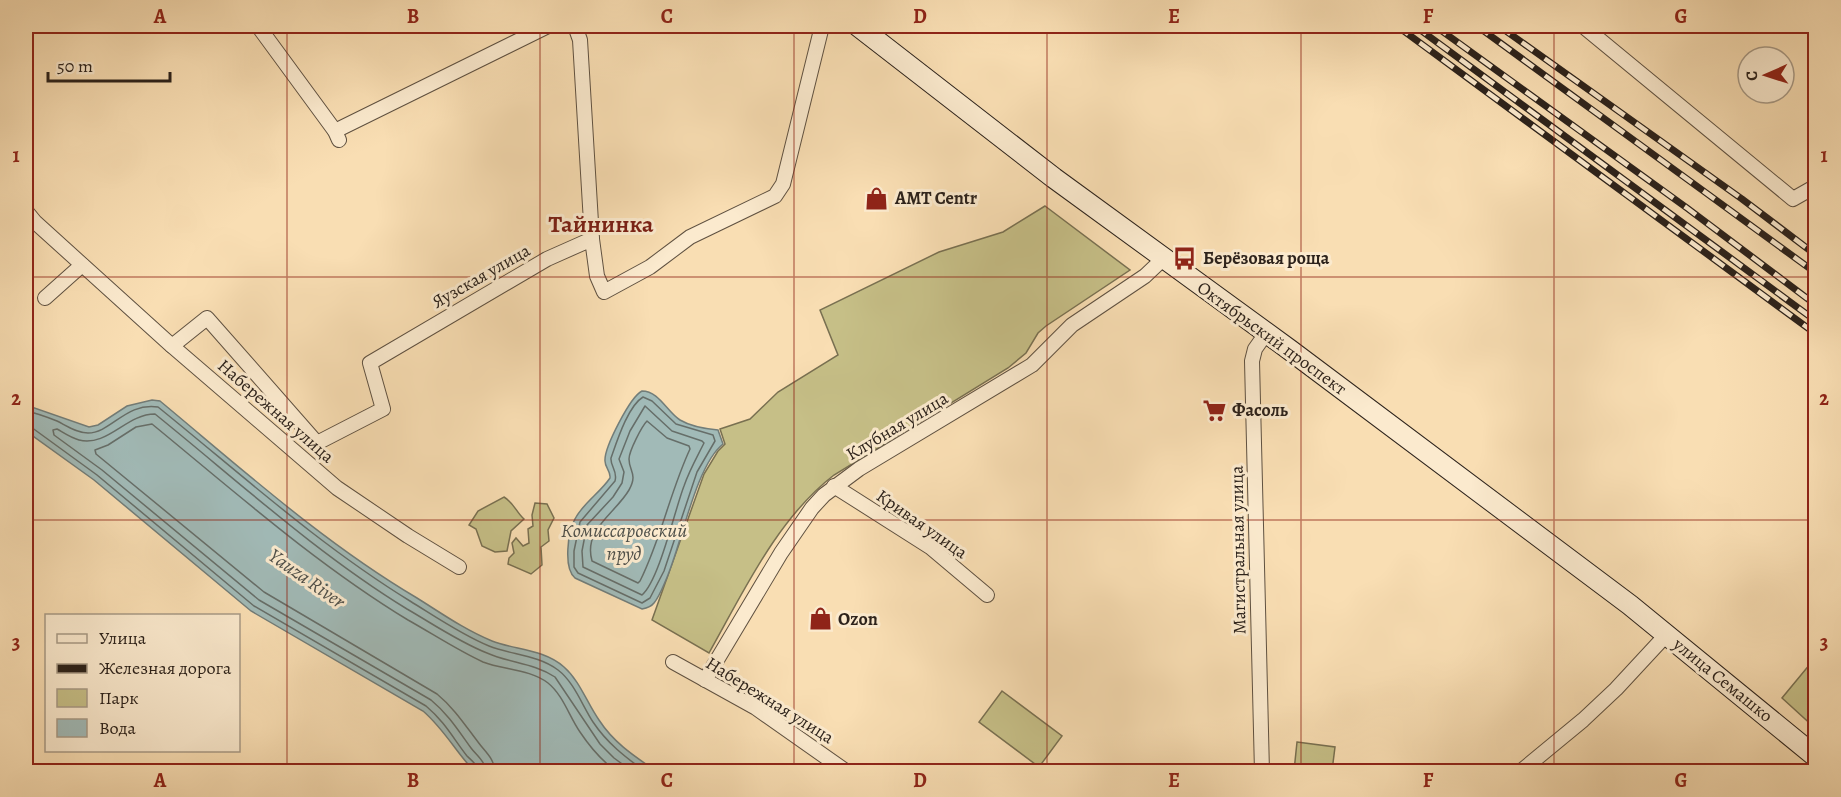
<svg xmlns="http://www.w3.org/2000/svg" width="1841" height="797" font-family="Alegreya,serif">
  <rect width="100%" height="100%" fill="#f9deb3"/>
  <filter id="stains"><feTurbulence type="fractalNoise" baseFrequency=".00333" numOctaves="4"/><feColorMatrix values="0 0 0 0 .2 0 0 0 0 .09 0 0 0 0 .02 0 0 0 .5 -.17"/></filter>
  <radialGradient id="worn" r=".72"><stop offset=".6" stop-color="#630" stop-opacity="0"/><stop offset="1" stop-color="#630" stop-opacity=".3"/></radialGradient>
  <!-- green -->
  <g fill="#c6bf87" stroke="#797051" stroke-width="1.5">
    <path d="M1045 206 1130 270 1046 326 1038 333 1026 353 1008 368 834 475C777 519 744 591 709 653L652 620 704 474 718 451 725 444 720 429 750 419 778 392 838 355 820 310 939 252 1003 232Z"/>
    <path d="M504 497C514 503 516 512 524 519L511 531 507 551 495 552 482 546 476 529 469 525 478 511Z"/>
    <path d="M535 503 547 504 554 518 548 530 549 541 541 547 542 565 531 574 508 564 509 558 514 553 512 543 516 538 523 546 529 543 528 529 533 526 532 515Z"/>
    <path d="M1815 658V728L1782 698Z"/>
    <path d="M1002 691 1062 736 1039 767 979 722Z"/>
    <path d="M1297 742 1335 747 1332 771H1294Z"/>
  </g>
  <!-- water -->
  <g fill="#a1bab7" stroke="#727d79" stroke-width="1.5">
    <path d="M642 391C659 391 667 412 680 420 690 426 707 429 718 430L723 444C695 466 681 548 665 582 662 589 659 597 654 603 651 607 647 608 642 609L575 578C563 568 568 531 575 519 583 503 600 493 610 478 611 471 605 468 605 461 604 448 630 397 642 391Z"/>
    <path d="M152 400 160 401C243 470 324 543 417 598 441 613 465 630 492 641 515 650 544 649 564 667 580 681 587 703 599 720 614 743 634 756 656 771H474C456 752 444 729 423 711L251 611 94 480 26 431V405L89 427 98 425 127 406Z"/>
  </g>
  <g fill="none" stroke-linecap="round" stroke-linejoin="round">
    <!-- shore -->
    <g stroke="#666e69" stroke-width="1.5">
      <path d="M643 397 652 401 676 424 713 435 715 441 697 472 664 571 650 598 642 603 578 573 574 567V551L580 522 615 481C618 471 610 466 611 458 617 441 628 406 643 397Z"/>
      <path d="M645 406 672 431 702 441 704 443C697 457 689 471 684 486 675 509 659 581 642 595L583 567 582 551 587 525 613 497 622 483 624 472 619 459 630 431Z"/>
      <path d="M26 411C36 413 47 417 57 421 67 426 77 433 88 433 111 433 126 402 158 407 241 474 319 545 410 601 436 617 462 635 489 646 512 655 538 655 558 670 574 682 582 705 593 722 607 743 625 757 646 772"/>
      <path d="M647 421 667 438 689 446 690 449C670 492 661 539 640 581L638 583 592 561C583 529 615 514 629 490 638 474 629 471 629 459 629 451 642 426 647 421Z"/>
      <path d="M26 426 31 427 97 475 254 606 426 706C445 722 453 738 467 756 472 761 477 764 478 772"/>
      <path d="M486 772C485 761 477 756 471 748 458 730 448 714 431 700L259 600 102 470 54 435 53 430 57 429C64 433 71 438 79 440 108 447 126 414 155 414 238 481 316 553 407 609 433 624 459 642 487 653 509 663 534 663 555 677L600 744 614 758 633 772"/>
      <path d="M495 772C494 758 486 753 478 742 465 725 454 708 437 694L264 592 96 454 95 450 108 445 136 427 152 424C235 492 316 564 408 620 433 634 457 650 483 662 503 670 530 669 548 683 563 695 569 716 580 732 590 747 602 761 617 772"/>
    </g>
    <defs>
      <g id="minor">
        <path d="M258 26 335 131 339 140"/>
        <path d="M575 26 580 40 592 239"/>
        <path d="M1583 26 1793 199 1816 186"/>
        <path d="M335 131 548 26"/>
        <path d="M26 211 35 222 172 346 337 488 408 536 459 567"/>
        <path d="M45 298 82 265"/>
        <path d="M172 346 207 318 317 443 383 409 370 363 547 259 592 239 597 276 604 292 650 267 690 237 775 196 783 184 822 26"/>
        <path d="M834 486 930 547 987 595"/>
        <path d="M673 662 756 708 847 772"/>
        <path d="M705 680 781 553 812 508 824 495 859 469 1032 365 1072 325 1145 276 1164 258"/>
        <path d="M1262 772 1252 361 1255 349 1267 332"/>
        <path d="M1520 772 1583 720 1616 689 1667 634"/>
      </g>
      <path id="secondary" d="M858 26 1054 178 1290 350 1630 605 1816 757"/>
    </defs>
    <!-- minor casing -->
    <use href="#minor" stroke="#5f5141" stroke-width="16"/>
    <!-- secondary casing -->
    <use href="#secondary" stroke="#2c221b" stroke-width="22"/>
    <!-- minor -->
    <use href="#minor" stroke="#fbeace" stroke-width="14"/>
    <!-- secondary -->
    <use href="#secondary" stroke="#fbeace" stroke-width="20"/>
    <defs>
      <g id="rail">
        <path d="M1397 26 1816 334"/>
        <path d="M1415 26 1816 321"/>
        <path d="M1435 26 1687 208 1816 305"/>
        <path d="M1477 26 1816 273"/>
        <path d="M1499 26 1742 199 1816 255"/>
      </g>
    </defs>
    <!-- rail casing -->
    <use href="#rail" stroke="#2c221b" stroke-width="7"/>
    <!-- rail -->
    <use href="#rail" stroke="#fbeace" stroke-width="4.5" stroke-dasharray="14" stroke-linecap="butt"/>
  </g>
  <!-- grid -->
  <path fill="none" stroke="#8f2418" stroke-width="1.5" stroke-opacity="0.55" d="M287 26V772M540 26V772M794 26V772M1047 26V772M1301 26V772M1554 26V772M26 277H1816M26 520H1816"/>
  <!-- icons -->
  <defs>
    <symbol id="shop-bare" viewBox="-9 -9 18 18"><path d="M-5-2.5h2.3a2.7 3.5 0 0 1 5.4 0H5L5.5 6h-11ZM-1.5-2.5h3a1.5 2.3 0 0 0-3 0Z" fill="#8f2418" stroke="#fbeace" stroke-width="2.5" paint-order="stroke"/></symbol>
    <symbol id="bus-bare" viewBox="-9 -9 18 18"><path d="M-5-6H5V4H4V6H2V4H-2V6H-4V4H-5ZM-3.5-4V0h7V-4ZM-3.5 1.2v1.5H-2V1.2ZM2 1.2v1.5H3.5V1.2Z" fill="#8f2418" stroke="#fbeace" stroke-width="2.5" paint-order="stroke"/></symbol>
    <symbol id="supermarket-bare" viewBox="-9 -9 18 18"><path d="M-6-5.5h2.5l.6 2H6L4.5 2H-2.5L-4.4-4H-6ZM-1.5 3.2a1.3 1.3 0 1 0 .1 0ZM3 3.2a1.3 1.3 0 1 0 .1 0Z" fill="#8f2418" stroke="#fbeace" stroke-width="2.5" paint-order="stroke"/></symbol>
  </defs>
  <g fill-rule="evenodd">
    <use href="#shop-bare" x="860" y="182" width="33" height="33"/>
    <use href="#bus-bare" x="1168" y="242" width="33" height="33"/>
    <use href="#supermarket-bare" x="1198" y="394" width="33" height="33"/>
    <use href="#shop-bare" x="804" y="602" width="33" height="33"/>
  </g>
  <g text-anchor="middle" stroke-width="6" stroke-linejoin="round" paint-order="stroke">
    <!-- poi labels -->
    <g font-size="18" font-weight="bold" fill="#2c221b" stroke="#fbeace" text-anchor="start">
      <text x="895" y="204">AMT Centr</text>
      <text x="1203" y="264">Берёзовая роща</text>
      <text x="1232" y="416">Фасоль</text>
      <text x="838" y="625">Ozon</text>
    </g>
    <!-- street labels -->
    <g font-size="18" fill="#2c221b" stroke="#fbeace">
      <text transform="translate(481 276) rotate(-30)" y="6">Яузская улица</text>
      <text transform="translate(1272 338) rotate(36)" y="6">Октябрьский проспект</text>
      <text transform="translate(276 411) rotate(41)" y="6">Набережная улица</text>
      <text transform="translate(897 426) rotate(-31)" y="6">Клубная улица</text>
      <text transform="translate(922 524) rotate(35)" y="6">Кривая улица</text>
      <text transform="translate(1238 550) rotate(-91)" y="6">Магистральная улица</text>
      <text transform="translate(1723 680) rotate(39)" y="6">улица Семашко</text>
      <text transform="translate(770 700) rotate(32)" y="6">Набережная улица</text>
    </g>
    <!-- water labels -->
    <g font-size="20" font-style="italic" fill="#4f504a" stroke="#fbeace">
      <text x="624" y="537">Комиссаровский<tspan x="624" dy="23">пруд</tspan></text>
      <text transform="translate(307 578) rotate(35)" y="7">Yauza River</text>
    </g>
    <!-- district labels -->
    <g font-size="24" font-weight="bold" fill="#7a1f14" stroke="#fbeace">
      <text x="601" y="232">Тайнинка</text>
    </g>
  </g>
  <!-- margin -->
  <rect width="1841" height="797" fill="none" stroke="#f9deb3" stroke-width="66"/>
  <!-- legend -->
  <rect x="45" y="614" width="195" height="138" fill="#fbeace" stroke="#a89a86" stroke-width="1.5"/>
  <rect x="57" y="634" width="30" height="9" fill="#fbeace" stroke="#a89a86" stroke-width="1.5"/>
  <text x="99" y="644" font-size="18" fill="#2c221b">Улица</text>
  <rect x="57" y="664" width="30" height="9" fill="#2c221b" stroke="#a89a86" stroke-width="1.5"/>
  <text x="99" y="674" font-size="18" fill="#2c221b">Железная дорога</text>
  <rect x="57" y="689" width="30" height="18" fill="#c6bf87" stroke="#a89a86" stroke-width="1.5"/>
  <text x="99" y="704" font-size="18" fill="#2c221b">Парк</text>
  <rect x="57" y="719" width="30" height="18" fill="#a1bab7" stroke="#a89a86" stroke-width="1.5"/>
  <text x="99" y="734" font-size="18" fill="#2c221b">Вода</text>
  <!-- north arrow -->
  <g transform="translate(1766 75) rotate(267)"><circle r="28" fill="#fbeace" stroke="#a89a86" stroke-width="1.5"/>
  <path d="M0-4.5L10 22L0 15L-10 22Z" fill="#8f2418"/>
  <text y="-9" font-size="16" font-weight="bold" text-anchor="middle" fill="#2c221b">С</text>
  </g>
  <!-- scale -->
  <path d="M48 72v9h122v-9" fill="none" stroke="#2c221b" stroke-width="3"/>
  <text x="57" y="72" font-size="18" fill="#2c221b" stroke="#fbeace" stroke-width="4.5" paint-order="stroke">50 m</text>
  <rect x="33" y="33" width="1775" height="731" fill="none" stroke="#8f2418" stroke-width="2"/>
  <g font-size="20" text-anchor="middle" font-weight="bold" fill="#8f2418">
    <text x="160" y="23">A</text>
    <text x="413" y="23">B</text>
    <text x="667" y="23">C</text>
    <text x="920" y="23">D</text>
    <text x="1174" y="23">E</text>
    <text x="1428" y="23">F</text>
    <text x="1681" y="23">G</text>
    <text x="16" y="162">1</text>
    <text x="1824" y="162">1</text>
    <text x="16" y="405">2</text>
    <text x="1824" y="405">2</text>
    <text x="16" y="649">3</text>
    <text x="1824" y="649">3</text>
    <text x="160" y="787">A</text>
    <text x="413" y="787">B</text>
    <text x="667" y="787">C</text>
    <text x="920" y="787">D</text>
    <text x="1174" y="787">E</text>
    <text x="1428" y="787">F</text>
    <text x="1681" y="787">G</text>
  </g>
  <rect width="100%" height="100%" filter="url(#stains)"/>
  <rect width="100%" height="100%" fill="url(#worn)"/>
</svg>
